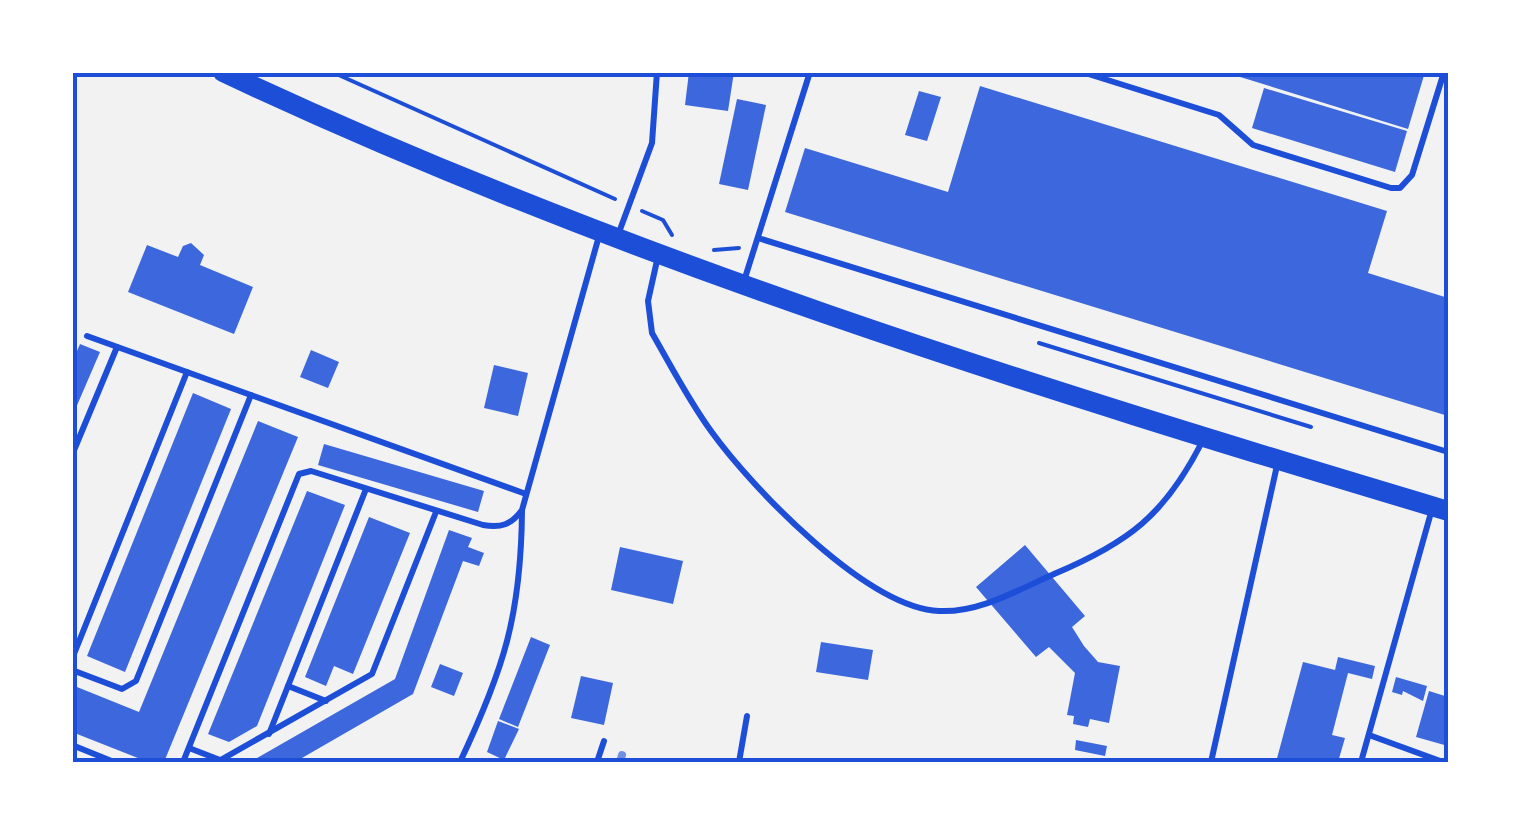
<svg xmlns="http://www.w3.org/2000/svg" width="1521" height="835" font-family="Roboto,sans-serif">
  <rect width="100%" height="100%" fill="#f2f2f2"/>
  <!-- building -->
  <g fill="#3d67dc">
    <path d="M689 72H734L728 111 685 105Z"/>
    <path d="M1224 72H1425L1408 129Z"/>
    <path d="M980 86 1387 211 1368 273 1448 298V416L785 212 805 148 948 192Z"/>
    <path d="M1264 88 1407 131 1395 172 1252 128Z"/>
    <path d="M919 91 941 97 927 141 905 135Z"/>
    <path d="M737 99 766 105 748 190 719 184Z"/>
    <path d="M191 243 204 255 200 265 253 287 234 334 128 292 147 245 178 257 183 246Z"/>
    <path d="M80 344 100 352 72 417V363Z"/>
    <path d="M311 350 339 362 328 388 300 377Z"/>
    <path d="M494 365 528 373 518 416 484 408Z"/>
    <path d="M193 393 231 409 125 672 87 656Z"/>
    <path d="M258 421 298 437 164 762H148L72 732V685L139 712Z"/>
    <path d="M324 444 484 491 478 512 318 465Z"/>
    <path d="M307 491 345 505 257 726 229 742 208 734Z"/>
    <path d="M369 517 410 533 353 674 334 666 326 686 305 677Z"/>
    <path d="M449 530 472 538 468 547 484 553 479 566 463 561 413 694 295 762H250L395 679Z"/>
    <path d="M1025 545 1085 616 1072 627 1084 646 1098 662 1120 666 1109 723 1090 719 1088 727 1073 724 1074 716 1067 715 1075 673 1049 647 1036 657 976 587Z"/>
    <path d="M620 547 683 561 673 604 611 590Z"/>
    <path d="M531 637 550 645 518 727 499 719Z"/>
    <path d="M821 642 873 650 868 680 816 672Z"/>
    <path d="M1338 657 1375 666 1372 679 1348 673 1332 735 1345 738 1338 762H1276L1303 662 1335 670Z"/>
    <path d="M440 664 463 673 454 696 431 687Z"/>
    <path d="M581 676 613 683 604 725 571 718Z"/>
    <path d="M1396 677 1427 686 1423 701 1403 691 1402 695 1392 692Z"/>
    <path d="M1429 691 1448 697V746L1416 737Z"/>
    <path d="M498 721 519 729 504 760 487 752Z"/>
    <path d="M1076 740 1107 746 1105 756 1075 750Z"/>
  </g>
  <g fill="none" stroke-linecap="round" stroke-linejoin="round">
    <!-- path -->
    <g stroke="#1d4ed8" stroke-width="4">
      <path d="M332 72 615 199"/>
      <path d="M642 211 663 220 672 235"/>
      <path d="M714 250 739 248"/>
      <path d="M1039 343 1311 427"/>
    </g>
    <!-- service -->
    <g stroke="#1d4ed8" stroke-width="6">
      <path d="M1082 72 1219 115 1253 145 1391 188H1400L1412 175 1444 72"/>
      <path d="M618 235 652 143 657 72"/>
      <path d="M758 238 1448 452"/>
      <path d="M658 256 648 301 652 333C671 366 689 401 711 431 752 488 867 608 939 611 979 613 1018 590 1054 574 1128 543 1165 515 1202 442"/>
      <path d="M744 281 810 72"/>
      <path d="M87 336 526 494"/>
      <path d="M72 455 117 347"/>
      <path d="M72 659 187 372"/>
      <path d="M72 670 122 689 136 681 251 395"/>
      <path d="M288 686 326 701"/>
      <path d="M269 734 366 489"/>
      <path d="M1369 735 1443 762"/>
      <path d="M72 745 114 762"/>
      <path d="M189 748 220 760"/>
      <path d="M183 762 299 474 311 471 483 525C501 528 511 525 522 510L599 236"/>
      <path d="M217 762 372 674 436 512"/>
      <path d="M460 762C504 669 521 615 522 511"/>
      <path d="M597 762 604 741"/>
      <path d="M739 762 747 716"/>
      <path d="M1211 762 1278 461"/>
      <path d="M1361 762 1432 509"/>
    </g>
    <!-- secondary -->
    <path stroke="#1d4ed8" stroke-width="20" d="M223 72C616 257 1033 387 1448 511"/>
    <!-- rail -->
    <path stroke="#7290e2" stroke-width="8" d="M620 762 622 755"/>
  </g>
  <!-- border -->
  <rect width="1521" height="835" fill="none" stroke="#ffffff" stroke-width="150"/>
  <rect x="75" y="75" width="1371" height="685" fill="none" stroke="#1d4ed8" stroke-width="4"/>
</svg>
